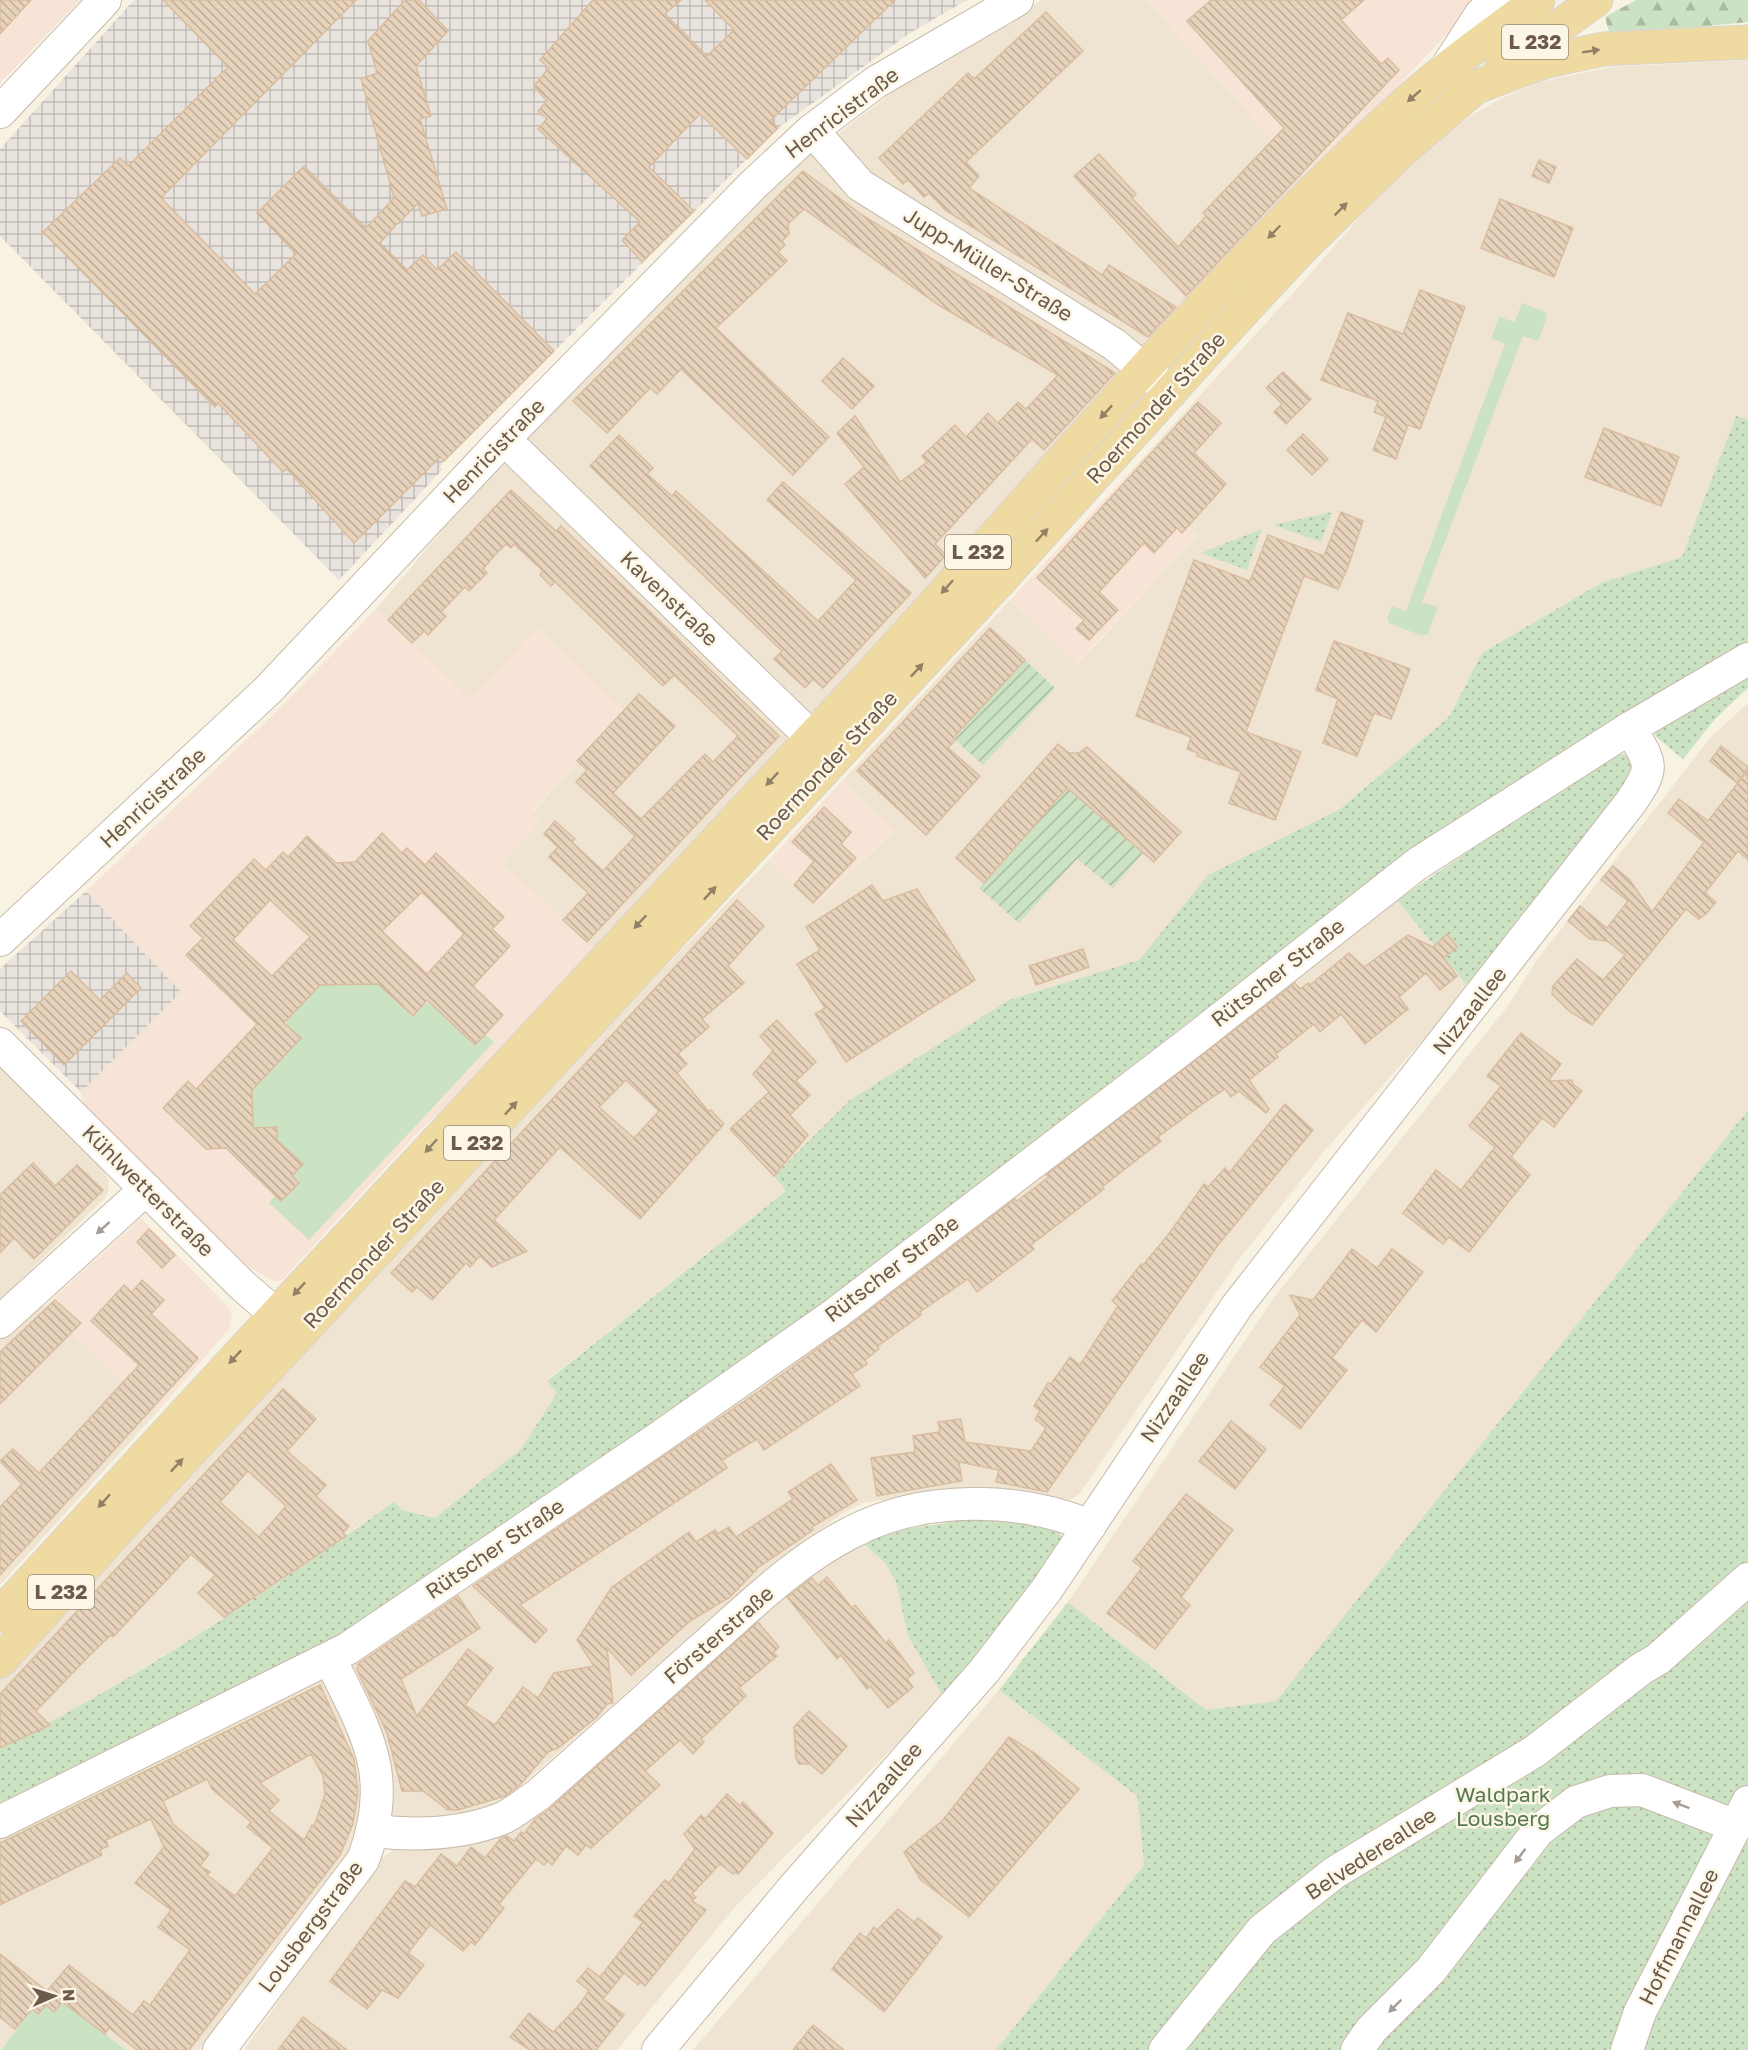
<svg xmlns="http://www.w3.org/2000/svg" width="1748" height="2050" font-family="'Golos Text',sans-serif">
  <defs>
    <pattern id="industrial-grid" width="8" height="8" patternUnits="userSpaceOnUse" patternTransform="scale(1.5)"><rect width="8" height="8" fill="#e8e3dc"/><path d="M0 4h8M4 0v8" fill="none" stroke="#c0bbb5"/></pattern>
    <pattern id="forest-firs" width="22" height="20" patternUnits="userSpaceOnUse" patternTransform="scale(1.5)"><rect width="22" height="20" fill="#cce3c3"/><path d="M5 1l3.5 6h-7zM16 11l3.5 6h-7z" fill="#aabba1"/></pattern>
    <pattern id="park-dots" width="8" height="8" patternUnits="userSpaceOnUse" patternTransform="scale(1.5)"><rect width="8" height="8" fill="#cce3c3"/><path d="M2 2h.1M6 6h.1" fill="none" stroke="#aabba1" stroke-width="1.8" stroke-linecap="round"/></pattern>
    <pattern id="garden-furrows" width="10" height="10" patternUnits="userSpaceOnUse" patternTransform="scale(1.5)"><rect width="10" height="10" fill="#cce3c3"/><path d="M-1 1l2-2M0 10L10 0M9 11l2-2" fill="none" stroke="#aabba1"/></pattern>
    <pattern id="building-back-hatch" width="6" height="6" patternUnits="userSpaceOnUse" patternTransform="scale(1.5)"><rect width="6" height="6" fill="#e7d2bb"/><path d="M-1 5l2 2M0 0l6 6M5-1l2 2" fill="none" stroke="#bfad9a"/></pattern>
  </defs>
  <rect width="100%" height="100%" fill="#f8f2e2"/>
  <!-- residential -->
  <g fill="#efe4d1">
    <path d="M1042 0H1146L1309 180 970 551 597 952 502 863 539 822 531 814 624 710 469 699 376 609 472 495 789 171 897 89Z"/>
    <path d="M1748 60V419L1736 416 1683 557 1601 583 1482 653 1449 717 1340 809 1208 875 1139 960 1009 1000 774 1176 787 1190 547 1380 557 1393 521 1449 435 1518 402 1510 395 1501 205 1630 50 1725 0 1749V1677L157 1504 444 1195 769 860 814 905 895 831 842 781 1010 600 1078 663 1198 535 1131 471 1304 281 1397 174 1472 115 1502 98 1540 82 1611 67Z"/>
    <path d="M1748 703V1110L1276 1701 1206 1710 1068 1602 1273 1299 1507 1007 1537 960 1711 737Z"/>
    <path d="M1397 900 1469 988 1325 1150 1237 1262 1080 1493 1071 1500 1062 1501 985 1487 924 1493 863 1503 843 1513 764 1571 508 1797 488 1807 459 1815 395 1820 388 1811 344 1665Z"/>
    <path d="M0 1067 102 1168 108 1179 109 1190 105 1198 17 1283 157 1412 0 1585Z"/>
    <path d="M863 1543 885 1563 896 1582 908 1636 943 1697 734 1908 617 2050H244L380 1859 394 1850 474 1837 785 1585Z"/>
    <path d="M323 1674 359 1743 369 1802 361 1840 199 2050H0V1836Z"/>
    <path d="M999 1690 1137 1796 1144 1865 996 2050H693Z"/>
  </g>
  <!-- commercial -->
  <g fill="#f7e4d7">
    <path d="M0 0H80L0 83Z"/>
    <path d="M1146 0H1485L1443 38 1309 180Z"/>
    <path d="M1131 471 1198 535 1077 663 1010 600Z"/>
    <path d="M376 609 469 699 538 628 624 710 531 813 539 822 502 863 597 952 480 1076 421 1129 281 1281H273L243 1263 188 1213 84 1107 81 1092 180 992 86 891 277 711Z"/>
    <path d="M842 781 895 830 814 905 769 860Z"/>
    <path d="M141 1218 230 1309 232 1315 229 1329 157 1412 43 1308Z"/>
  </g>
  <!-- industrial -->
  <g fill="url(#industrial-grid)">
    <path d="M134 0H967L910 33 778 128 444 461 440 466 443 469 339 580 0 236V149Z"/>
    <path d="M86 891 181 992 81 1092 0 1011V969Z"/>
  </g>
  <!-- grass -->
  <g fill="#cce3c3">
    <path d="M1522 303 1545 312 1547 317 1538 341 1523 336 1422 602 1438 607 1428 634 1422 636 1389 623 1387 618 1392 606 1406 611 1505 344 1491 338 1499 317 1515 322Z"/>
    <path d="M378 983 412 1016 424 1003H431L475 1045 485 1034 494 1042 309 1240 269 1203 275 1195 282 1201 298 1183 291 1177 303 1164 277 1140V1128H249L253 1124 252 1090 300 1038 287 1027V1020L320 985Z"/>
    <path d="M62 2002 126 2050H1L32 2009 38 2014 46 2005 54 2012Z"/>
  </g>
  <!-- forest -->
  <path fill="url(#forest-firs)" d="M1636 0H1748V22L1610 36 1605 17Z"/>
  <!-- park -->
  <g fill="url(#park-dots)">
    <path d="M1736 416 1748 419V644L1394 864 822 1304 600 1461 320 1651 0 1803V1749C138 1678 269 1591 395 1501L402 1510 435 1518 521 1449 557 1393 547 1381 786 1191 774 1176 850 1100 1009 1000 1139 960 1208 875 1340 809 1449 717 1482 653 1601 583 1682 557Z"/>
    <path d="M1332 512 1321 542 1273 525Z"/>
    <path d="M1262 529 1247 570 1201 553Z"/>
    <path d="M1748 668V688L1716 718 1683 759 1655 736 1657 727Z"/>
    <path d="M1614 752 1631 756 1636 775 1469 988 1397 900Z"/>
    <path d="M1748 1110V2050H996L1144 1865 1137 1796 999 1690 1068 1602 1206 1710 1276 1701Z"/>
    <path d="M968 1519 1027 1524 1059 1532 1065 1542 1005 1624 943 1697 908 1636 896 1582 885 1563 863 1543 907 1529Z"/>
  </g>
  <!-- garden -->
  <g fill="url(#garden-furrows)">
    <path d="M1025 660 1055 688 983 765 953 738Z"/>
    <path d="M1067 788 1143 853 1113 888 1077 859 1019 923 979 888Z"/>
  </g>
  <!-- building -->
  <g fill="url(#building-back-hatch)" stroke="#dabda0" stroke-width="1.5" fill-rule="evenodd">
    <path d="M0 0H31L0 34Z"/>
    <path d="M163 0H356L161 198 255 294 296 254 257 213 304 166 366 228 394 198 361 79 377 73 368 41 405 0H419L448 31 416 66 431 116 420 119 447 209 422 216 418 203 399 223 394 225 395 226 380 243 407 270 423 255 437 270 456 252 554 351 444 461 440 457 354 543 287 469 283 472 218 403 215 407 43 232 120 158 128 166 228 67Z"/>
    <path d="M593 0H681L665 14 707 56 734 30 705 0H895L771 120 778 128 747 159 700 114 649 167 694 211 642 262 622 240 640 222 538 129 547 119 538 111 547 101 534 86 549 68 540 60Z"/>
    <path d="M1211 0H1364L1341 20 1381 64 1388 58 1399 70 1186 296 1074 176 1099 154 1136 194 1132 198 1178 247 1206 216 1203 213 1284 128 1187 21Z"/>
    <path d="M1046 12 1083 51 966 162 979 176 969 188 1102 275 1109 265 1176 307 1148 337 945 210 929 193 924 197 908 180 903 184 879 158 968 73 974 79Z"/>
    <path d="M1539 160 1556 167 1549 183 1532 176Z"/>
    <path d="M803 171 862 215 1115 373 1044 450 1032 439 935 544 946 555 925 578 845 484 864 467 837 433 855 416 900 482 927 462 922 456 955 425 966 437 988 413 998 423 1018 402 1026 409 1058 375 937 304 804 209 788 224 789 234 782 241 785 245 778 252 787 261 716 328 829 437 793 475 681 369 657 394 650 388 607 433 573 401Z"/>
    <path d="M1500 199 1573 228 1554 277 1481 248Z"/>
    <path d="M1420 290 1465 307 1420 429 1408 425 1396 459 1373 450 1386 417 1374 412 1378 401 1321 380 1348 313 1403 334Z"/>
    <path d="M843 358 874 386 852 409 822 381Z"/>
    <path d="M1283 372 1311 399 1286 424 1274 412 1282 404 1266 388Z"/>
    <path d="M1198 402 1221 423 1194 453 1226 484 1182 533 1177 528 1154 553 1144 543 1099 592 1118 610 1089 640 1076 629 1084 620 1037 578Z"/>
    <path d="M1604 428 1679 457 1661 506 1585 477Z"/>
    <path d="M1303 434 1328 459 1312 475 1287 450Z"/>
    <path d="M619 435 653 468 647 474 672 496 676 491 818 621 856 580 767 500 783 482 911 593 823 688 813 679 805 688 774 659 782 651 590 466Z"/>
    <path d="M511 490 556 531 561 526 779 736 587 942 563 920 588 893 549 857 558 847 544 834 555 821 575 839 572 842 603 871 635 836 576 782 587 770 577 761 639 694 675 726 613 793 641 819 705 754 713 762 738 736 674 675 663 686 555 582 551 586 540 575 543 571 514 544 511 548 506 544 495 555 483 569 487 573 469 591 465 587 441 612 446 616 428 635 424 631 412 643 388 620Z"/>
    <path d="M1341 512 1363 521 1348 567 1338 589 1304 576 1246 732 1301 752 1275 820 1229 803 1241 772 1197 756 1198 753 1187 749 1191 737 1136 716 1194 560 1250 581 1268 535 1324 556Z"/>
    <path d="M990 628 1025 660 953 738 955 740 948 748 980 776 926 835 857 771Z"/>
    <path d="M1334 641 1410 669 1391 719 1374 713 1357 756 1323 743 1338 699 1316 690Z"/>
    <path d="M1058 744 1069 753H1079L1087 747 1181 832 1154 862 1067 788 984 883 956 858Z"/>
    <path d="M1721 746 1748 767 1737 783 1710 761Z"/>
    <path d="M1748 770V860L1738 851 1705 893 1716 902 1706 914 1699 919 1686 909 1592 1025 1569 1011 1552 994 1553 986 1577 959 1603 980 1625 955 1607 941 1590 939 1568 921 1580 906 1607 928 1628 901 1601 880 1613 866 1629 879 1652 912 1704 842 1668 813 1679 799 1708 821Z"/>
    <path d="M824 807 851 832 841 844 856 858 813 903 794 885 814 861 792 842Z"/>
    <path d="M382 833 402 853 407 848 425 865 436 853 504 917 492 929 510 946 473 986 503 1015 475 1045 427 1000 413 1016 378 984 320 985 284 1023 301 1038 252 1090 253 1128 277 1127V1140L303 1164 292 1176 299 1183 281 1201 226 1148 206 1149 163 1108 188 1081 196 1089 257 1024 186 955 203 938 190 926 254 859 266 870 283 852 288 857 307 836 336 863 355 862ZM422 892 464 934 427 974 382 931ZM270 900 310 937 272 976 233 940Z"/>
    <path d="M872 885 883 901 917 889 975 980 846 1062 815 1014 825 1008 797 964 820 950 806 927Z"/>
    <path d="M737 900 764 926 728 966 744 983 702 1019 709 1027 678 1054 687 1064 677 1073 709 1112 711 1110 724 1124 640 1219 560 1147 494 1220 527 1251 492 1267 480 1256 470 1267 466 1263 432 1300 417 1287 412 1292 391 1273ZM626 1080 659 1111 634 1138 599 1107Z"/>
    <path d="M1447 934 1457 947 1444 958 1457 976 1440 990 1426 973 1399 997 1408 1009 1365 1044 1341 1014 1320 1032 1314 1024 1276 1054 1278 1057 1249 1080 1269 1109 1266 1113 1239 1091 1231 1097 1225 1089 1207 1101 1158 1137 1161 1141 1102 1187 1104 1189 1031 1245 1034 1249 977 1292 968 1279 920 1312 921 1315 878 1346 879 1349 865 1360 867 1364 852 1374 860 1386 764 1450 757 1439 722 1460 727 1468 520 1605 547 1630 535 1643 473 1586 759 1391 846 1328 1015 1199 1017 1201 1049 1177 1046 1175 1295 983 1300 989 1308 983 1310 985 1349 953 1364 967 1408 935 1433 947Z"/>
    <path d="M1083 949 1089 967 1036 985 1029 966Z"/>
    <path d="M71 971 100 1000 127 973 141 988 64 1065 21 1021Z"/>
    <path d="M777 1020 816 1062 796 1081 810 1095 790 1115 808 1135 774 1176 730 1129 769 1092 753 1074 773 1051 760 1036Z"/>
    <path d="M1521 1033 1561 1064 1548 1081 1572 1080 1573 1084 1582 1091 1554 1127 1542 1118 1511 1157 1530 1175 1469 1252 1449 1237 1443 1244 1403 1213 1436 1170 1461 1190 1495 1147 1469 1126 1501 1086 1487 1076Z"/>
    <path d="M1285 1104 1313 1130 1218 1245 1047 1492 996 1482 999 1470 959 1462 962 1481 877 1496 871 1458 915 1452 913 1436 940 1432 938 1422 961 1419 965 1442 1031 1451 1046 1428 1035 1419 1040 1411 1034 1406 1048 1383 1051 1384 1070 1357 1080 1365 1118 1306 1112 1301 1141 1264 1143 1265 1168 1235 1204 1184 1208 1187 1225 1168 1229 1173Z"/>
    <path d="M33 1163 55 1186 77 1165 103 1190 34 1259 14 1238 0 1253V1195Z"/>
    <path d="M149 1229 175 1255 162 1268 137 1242Z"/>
    <path d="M1352 1249 1377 1268 1392 1249 1423 1272 1376 1332 1362 1320 1346 1340 1332 1358 1347 1370 1300 1429 1270 1405 1285 1386 1260 1367 1300 1315 1290 1295 1313 1300Z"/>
    <path d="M142 1280 164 1300 151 1314 198 1358 0 1575V1507L22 1484 0 1461 13 1449 39 1473 139 1365 91 1321 124 1285 132 1292Z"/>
    <path d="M55 1300 81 1323 0 1404V1352Z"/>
    <path d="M283 1389 316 1419 287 1451 326 1485 316 1496 349 1526 343 1533 346 1536 224 1617 198 1593 215 1575 191 1554 113 1637 111 1635 90 1655 36 1711 50 1725 0 1748V1694ZM248 1471 286 1506 259 1537 220 1502Z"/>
    <path d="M1231 1421 1266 1449 1235 1489 1199 1461Z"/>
    <path d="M831 1464 857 1500 812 1527 813 1530 759 1567 730 1597 690 1621 631 1675 607 1648 613 1703 607 1704 597 1717 558 1748 548 1752 520 1785 505 1796 458 1810H448L423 1791H402L387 1733 357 1670 358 1664 458 1596 480 1628 401 1679 417 1716 468 1649 493 1668 465 1705 495 1725 523 1687 538 1698 554 1673 594 1666 577 1640 612 1587 689 1532 696 1542 715 1530 718 1534 729 1527 736 1537 793 1499 788 1492Z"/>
    <path d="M1186 1494 1233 1530 1181 1597 1190 1605 1155 1649 1107 1613 1142 1568 1133 1561Z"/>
    <path d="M827 1577 852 1608 855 1605 886 1643 889 1640 914 1673 907 1679 913 1687 888 1708 870 1686 867 1689 841 1655 837 1659 787 1597 812 1578 818 1585Z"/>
    <path d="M758 1622 779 1647 773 1653 777 1656 739 1688 746 1696 701 1739 704 1742 693 1754 680 1740 645 1771 660 1785 591 1848 586 1845 578 1855 566 1846 552 1865 548 1861 544 1865 536 1859 499 1904 504 1908 475 1945 471 1942 463 1951 430 1925 408 1953 424 1965 398 1998 382 1990 367 2009 330 1981 405 1881 415 1887 441 1854 457 1866 471 1847 485 1858 501 1838 507 1836 514 1841 521 1832 524 1834 535 1819 547 1811Z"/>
    <path d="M320 1685 354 1759 358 1793 353 1824 340 1855 189 2050H137L109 2028 105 2034 62 2002 54 2012 46 2005 38 2014 32 2009 15 2029 0 2017V1954L47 1991 69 1965 133 2015 144 2001 150 2005 190 1950 158 1927 171 1910 135 1883 164 1847 151 1819 106 1840 108 1846 100 1850 102 1855 0 1905V1843ZM311 1754 323 1776 325 1794 314 1826 312 1825 304 1840 269 1811 279 1800 260 1783ZM207 1779 212 1789 251 1822 247 1827 273 1848 235 1896 207 1875 210 1872 200 1866 209 1854 173 1824 163 1801Z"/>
    <path d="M809 1711 847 1746 822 1774 810 1764H799L796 1758 794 1727Z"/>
    <path d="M1009 1737 1036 1754 1079 1789 969 1917 920 1879 904 1852 942 1821Z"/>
    <path d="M727 1794 740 1806 743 1802 773 1833 738 1874 735 1872 733 1874 720 1864 692 1894 696 1897 692 1901 706 1910 645 1986 640 1982 638 1985 624 1973 603 1999 624 2015 596 2050H530L510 2037 529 2013 553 2032 579 2005 589 1991 577 1981 588 1968 600 1977 643 1922 634 1916 665 1880 669 1883 695 1849 684 1834 701 1815 705 1819Z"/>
    <path d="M898 1909 914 1922 918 1918 942 1937 884 2012 832 1969 860 1933 866 1938 874 1927 877 1930Z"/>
    <path d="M303 2017 347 2050H278Z"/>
    <path d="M813 2025 844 2050H793Z"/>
  </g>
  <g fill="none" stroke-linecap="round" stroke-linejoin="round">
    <defs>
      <g id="minor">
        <path d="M1448 65 1481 14 1498 0"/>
        <path d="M0 112 105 0"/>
        <path d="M812 130 860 185 1115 345 1171 392"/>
        <path d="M504 439 831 756"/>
        <path d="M0 940 268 690 504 439 753 185 812 130 876 82 1017 0"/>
        <path d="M0 1044 242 1285 296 1332"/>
        <path d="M0 1322 146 1189"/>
        <path d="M0 1822 347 1649 657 1439 835 1314 1196 1038 1417 864 1630 728 1748 659"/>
        <path d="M374 1831C417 1836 463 1834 503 1818 515 1812 527 1802 538 1795 592 1747 645 1700 698 1652 746 1610 794 1561 852 1532 922 1495 1019 1496 1090 1526"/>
        <path d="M219 2050 363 1860C395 1776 367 1734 330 1659"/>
        <path d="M658 2050 795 1886 985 1670 1047 1589 1237 1306 1631 802C1656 765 1651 765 1630 728"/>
        <path d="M1165 2050 1262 1930 1334 1873 1535 1751 1641 1669 1658 1659 1748 1579"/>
        <path d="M1357 2050 1371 2030 1431 1970 1538 1831 1576 1802 1610 1791 1642 1790 1736 1826"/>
        <path d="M1627 2050 1640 2012 1748 1802"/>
      </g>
      <g id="major">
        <path d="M1501 68 1596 0"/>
        <path d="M0 1615C284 1303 574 995 861 685 1038 493 1204 288 1397 111 1441 70 1490 36 1538 0"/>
        <path d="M0 1661 123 1524 1002 578 1235 320 1300 250 1400 152 1476 87 1543 62 1603 49 1748 42"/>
      </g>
    </defs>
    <!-- minor casing -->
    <use href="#minor" stroke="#c7baab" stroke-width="34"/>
    <!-- major casing -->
    <use href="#major" stroke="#d9d4d0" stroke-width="35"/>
    <!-- minor -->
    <use href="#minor" stroke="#fff" stroke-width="32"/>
    <!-- major -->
    <use href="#major" stroke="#efdba2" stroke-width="33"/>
  </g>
  <!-- one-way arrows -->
  <defs><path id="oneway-solid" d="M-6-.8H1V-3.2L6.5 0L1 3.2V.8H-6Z" transform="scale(1.5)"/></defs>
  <g fill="#938166">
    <use href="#oneway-solid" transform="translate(1591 51) rotate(-9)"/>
    <use href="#oneway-solid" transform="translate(1414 96) rotate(139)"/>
    <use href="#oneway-solid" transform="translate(1341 209) rotate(-45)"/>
    <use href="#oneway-solid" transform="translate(1274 232) rotate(134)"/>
    <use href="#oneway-solid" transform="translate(1106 412) rotate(133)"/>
    <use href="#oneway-solid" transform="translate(1042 535) rotate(-47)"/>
    <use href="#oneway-solid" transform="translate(947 587) rotate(132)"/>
    <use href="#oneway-solid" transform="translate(917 670) rotate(-47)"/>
    <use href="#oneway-solid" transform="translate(772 779) rotate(133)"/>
    <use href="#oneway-solid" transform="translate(710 893) rotate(-47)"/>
    <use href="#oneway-solid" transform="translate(640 922) rotate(133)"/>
    <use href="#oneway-solid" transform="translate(511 1108) rotate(-47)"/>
    <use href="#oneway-solid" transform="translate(431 1146) rotate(132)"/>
    <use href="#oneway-solid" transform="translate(299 1289) rotate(133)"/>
    <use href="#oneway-solid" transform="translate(235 1357) rotate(133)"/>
    <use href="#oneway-solid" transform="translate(177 1465) rotate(-47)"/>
    <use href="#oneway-solid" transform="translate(104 1501) rotate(132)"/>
  </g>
  <g fill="#a79d94">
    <use href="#oneway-solid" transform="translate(103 1228) rotate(138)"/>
    <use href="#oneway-solid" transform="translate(1681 1805) rotate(-159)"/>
    <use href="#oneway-solid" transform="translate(1520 1856) rotate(127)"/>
    <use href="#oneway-solid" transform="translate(1395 2006) rotate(135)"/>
  </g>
  <g text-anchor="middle" stroke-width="5" stroke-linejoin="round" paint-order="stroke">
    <!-- shield labels -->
    <g fill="#fcf6e7" stroke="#978a7a" stroke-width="1.5">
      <rect x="1502" y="25" width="66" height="34" rx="4.5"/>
      <rect x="945" y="535" width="66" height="34" rx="4.5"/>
      <rect x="444" y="1126" width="66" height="34" rx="4.5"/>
      <rect x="28" y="1575" width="66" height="34" rx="4.5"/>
    </g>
    <g font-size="20" font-weight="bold" fill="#6c5b4c">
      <text x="1535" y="49">L 232</text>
      <text x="978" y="559">L 232</text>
      <text x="477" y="1150">L 232</text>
      <text x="61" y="1599">L 232</text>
    </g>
    <!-- street labels -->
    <g font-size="21" fill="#6c5b4c" stroke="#fcf6e7">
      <text transform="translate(842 113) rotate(-37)" y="7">Henricistraße</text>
      <text transform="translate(988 265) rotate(32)" y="7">Jupp-Müller-Straße</text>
      <text transform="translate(1156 408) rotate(-48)" y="7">Roermonder Straße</text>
      <text transform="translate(494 451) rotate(-46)" y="7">Henricistraße</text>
      <text transform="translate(669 599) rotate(44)" y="7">Kavenstraße</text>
      <text transform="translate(827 766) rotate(-47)" y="7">Roermonder Straße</text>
      <text transform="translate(153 798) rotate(-43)" y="7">Henricistraße</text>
      <text transform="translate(1278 973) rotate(-38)" y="7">Rütscher Straße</text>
      <text transform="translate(1470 1011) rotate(-52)" y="7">Nizzaallee</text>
      <text transform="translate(148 1191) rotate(45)" y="7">Kühlwetterstraße</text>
      <text transform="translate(374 1254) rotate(-47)" y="7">Roermonder Straße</text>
      <text transform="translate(892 1269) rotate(-37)" y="7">Rütscher Straße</text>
      <text transform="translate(1175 1397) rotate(-56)" y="7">Nizzaallee</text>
      <text transform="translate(495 1549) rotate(-34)" y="7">Rütscher Straße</text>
      <text transform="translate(719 1635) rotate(-41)" y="7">Försterstraße</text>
      <text transform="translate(884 1785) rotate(-49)" y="7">Nizzaallee</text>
      <text transform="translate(1371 1854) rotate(-33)" y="7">Belvedereallee</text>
      <text transform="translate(311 1927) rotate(-53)" y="7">Lousbergstraße</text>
      <text transform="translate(1679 1937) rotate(-63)" y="7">Hoffmannallee</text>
    </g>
    <!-- park labels -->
    <g font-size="21" fill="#547b4c" stroke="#fcf6e7">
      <text x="1503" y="1802">Waldpark<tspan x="1503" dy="24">Lousberg</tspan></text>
    </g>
  </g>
  <!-- north arrow -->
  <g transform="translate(54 1996) rotate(87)" stroke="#fcf6e7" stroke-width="4.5" paint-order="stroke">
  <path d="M0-4.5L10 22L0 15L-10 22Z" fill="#6c5b4c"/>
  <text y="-9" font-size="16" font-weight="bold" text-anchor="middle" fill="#6c5b4c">N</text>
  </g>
</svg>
